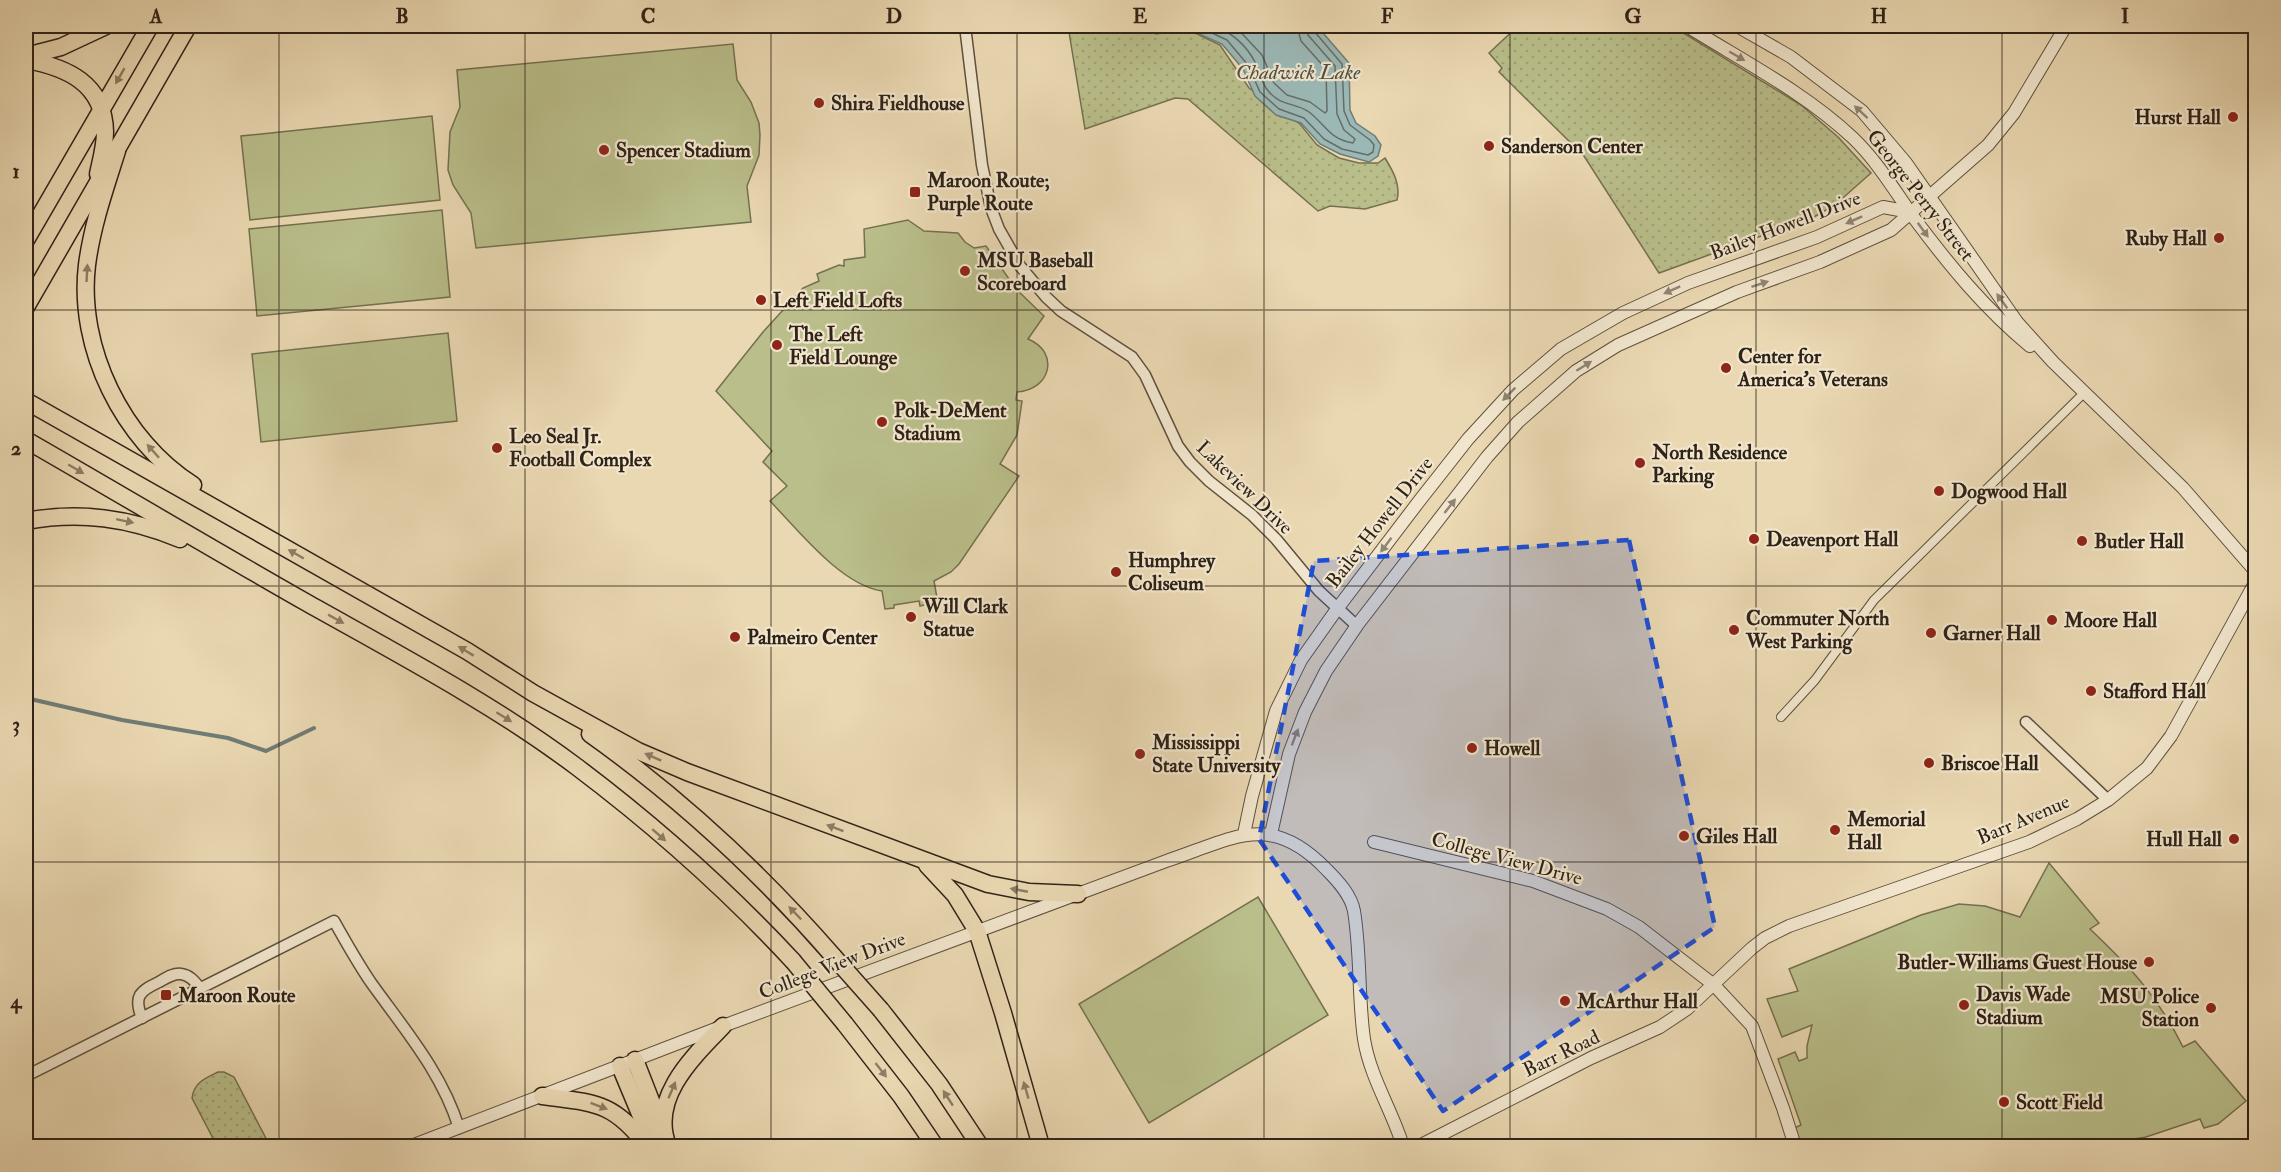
<svg xmlns="http://www.w3.org/2000/svg" width="2281" height="1172" font-family="'IM FELL Double Pica',serif">
  <defs>
    <pattern id="grass-dots" width="8" height="8" patternUnits="userSpaceOnUse" patternTransform="scale(1.5)"><rect width="8" height="8" fill="#b9be8a"/><path d="M2 2h.1M6 6h.1" fill="none" stroke="#9fa376" stroke-width="1.8" stroke-linecap="round"/></pattern>
  </defs>
  <rect width="100%" height="100%" fill="#ead8b2"/>
  <filter id="stains"><feTurbulence type="fractalNoise" baseFrequency=".00333" numOctaves="4"/><feColorMatrix values="0 0 0 0 .2 0 0 0 0 .09 0 0 0 0 .02 0 0 0 .5 -.17"/></filter>
  <radialGradient id="worn" r=".72"><stop offset=".6" stop-color="#630" stop-opacity="0"/><stop offset="1" stop-color="#630" stop-opacity=".3"/></radialGradient>
  <!-- grass -->
  <g fill="url(#grass-dots)" stroke="#747050" stroke-width="1.5">
    <path d="M1068 26H1141L1156 34 1180 30 1191 31 1220 45 1249 88 1300 124 1317 145 1339 158 1359 163H1378L1385 158C1393 171 1401 185 1397 200L1365 209 1330 206 1318 211 1188 99 1175 98 1085 129Z"/>
    <path d="M1518 26H1672L1801 105 1838 137 1871 173 1835 205 1814 217 1659 273 1584 156 1499 72 1502 68 1489 53Z"/>
    <path d="M218 1072H224L234 1077 270 1146H217L192 1098C194 1082 206 1078 218 1072Z"/>
  </g>
  <!-- pitch -->
  <g fill="#b9be8a" stroke="#747050" stroke-width="1.5">
    <path d="M733 44 737 80 751 102 759 123 760 135 759 155 747 186 751 222 476 248 471 213 453 185 448 170 450 132 460 107 457 70Z"/>
    <path d="M432 116 440 200 250 220 241 136Z"/>
    <path d="M442 210 450 297 257 316 249 229Z"/>
    <path d="M908 220 924 231 958 233 965 242 974 248 986 246 1016 289 1044 316 1028 339C1060 352 1051 390 1017 392L1016 400 1022 401 1017 435 1000 464 1019 476 959 564 951 572 934 581 937 598 928 600V604L920 606 919 601 894 605V608L885 609 882 591C841 585 799 531 770 501L787 486 763 462 772 451 716 391 763 332 803 288 819 281 817 274 839 265 844 266V260L865 257 864 229Z"/>
    <path d="M448 333 457 421 261 442 252 354Z"/>
    <path d="M2049 863 2099 923 2090 929C2131 968 2157 995 2183 1047L2195 1041 2246 1101 2218 1124 2204 1128 2200 1119 2146 1137 2115 1142 2117 1146H1799L1792 1129 1801 1125 1778 1059 1795 1052 1799 1061 1807 1058V1046L1812 1025 1782 1037 1767 999 1798 991 1789 969 1921 915 1959 904 1985 906 2020 917Z"/>
    <path d="M1258 897 1328 1015 1149 1123 1079 1004Z"/>
  </g>
  <!-- water -->
  <path fill="#9bb8b6" stroke="#707c76" stroke-width="1.5" d="M1142 26H1317L1349 63 1350 110 1356 123 1375 136 1381 145 1378 156 1369 162 1340 154 1320 144 1301 123 1276 115 1255 96 1243 69 1222 44 1186 28 1155 33Z"/>
  <g fill="none" stroke-linecap="round" stroke-linejoin="round">
    <!-- shore -->
    <g stroke="#656d66" stroke-width="1.5">
      <path d="M1197 26 1227 40 1248 65 1260 92 1279 109 1304 118 1324 139 1342 149 1368 155 1373 152 1374 145 1370 140 1350 125 1344 111 1342 64 1314 31 1313 26"/>
      <path d="M1215 26C1232 33 1246 45 1255 62 1259 70 1261 80 1266 88 1279 107 1295 102 1309 112 1325 124 1330 140 1353 143L1355 139 1344 130 1337 114 1335 66 1308 35 1306 26"/>
      <path d="M1235 26 1262 55 1274 83 1287 95 1310 102 1325 113 1327 111 1326 69 1301 41 1297 26"/>
    </g>
    <!-- stream -->
    <path stroke="#707c76" stroke-width="4" d="M26 698 122 720 228 738 266 751 314 728"/>
    <defs>
      <path id="pedestrian" d="M1781 717 1815 680 1874 600 2085 392"/>
      <g id="minor">
        <path d="M965 26 982 165 991 208 999 229 1020 266 1046 297 1061 311 1132 357 1145 375 1178 446 1190 462 1209 481 1252 515 1276 539 1319 591 1357 626"/>
        <path d="M2026 722 2108 800"/>
        <path d="M142 1018C133 996 140 991 159 982 166 978 173 973 181 974 190 975 195 982 200 988"/>
        <path d="M26 1076 334 921C346 942 358 964 372 984 405 1030 442 1073 459 1128"/>
      </g>
      <g id="tertiary">
        <path d="M1687 26C1743 61 1804 92 1853 138 1878 162 1894 190 1914 218 1949 265 1985 309 2030 346"/>
        <path d="M1737 26 1791 57 1862 111 1906 163 2017 322 2053 362 2183 488 2256 572"/>
        <path d="M1244 834 1252 796 1276 711 1301 660 1337 609 1420 500 1468 439 1513 390 1561 349 1623 313 1688 283 1817 237 1883 207 1910 212"/>
        <path d="M1271 834 1289 754 1305 712 1326 671 1358 624 1487 457 1518 422 1576 371 1618 345 1737 292 1820 262 1891 230 1988 145 2014 113 2066 26"/>
        <path d="M1374 842 1533 881 1607 909 1639 927 1714 985 1752 1026 1783 1108 1795 1146"/>
        <path d="M411 1146 723 1026 1169 860C1234 838 1271 811 1327 870 1338 881 1351 895 1354 911 1361 954 1358 997 1364 1039 1370 1077 1392 1110 1403 1146"/>
        <path d="M1419 1146 1591 1058 1660 1027 1687 1009 1752 948 1765 938 1789 926 2029 842 2077 819 2108 800 2147 768 2171 736 2256 581"/>
      </g>
      <g id="primary">
        <path d="M26 56 61 47 106 26"/>
        <path d="M26 60C66 67 104 83 105 132 105 146 101 160 98 174"/>
        <path d="M117 151C105 189 92 226 87 265 77 348 123 441 193 485"/>
        <path d="M26 240 150 26"/>
        <path d="M26 307 188 26"/>
        <path d="M26 401 467 651 533 693 638 751 687 772 988 884 1029 892 1078 894"/>
        <path d="M26 440C120 494 214 550 309 604 400 655 493 704 577 767 654 825 727 890 793 961"/>
        <path d="M26 521C80 511 129 518 180 539"/>
        <path d="M590 734C680 798 761 873 834 957"/>
        <path d="M927 865 955 895 977 931 1003 1013 1041 1146"/>
        <path d="M881 1010 939 1084 980 1146"/>
        <path d="M845 1024 901 1096 935 1146"/>
        <path d="M635 1060 662 1129"/>
        <path d="M620 1066 653 1145"/>
        <path d="M542 1096C594 1103 613 1101 647 1146"/>
        <path d="M668 1146C649 1098 693 1057 723 1026"/>
      </g>
    </defs>
    <!-- pedestrian casing -->
    <use href="#pedestrian" stroke="#5e503e" stroke-width="10"/>
    <!-- minor casing -->
    <use href="#minor" stroke="#5e503e" stroke-width="13"/>
    <!-- tertiary casing -->
    <use href="#tertiary" stroke="#5e503e" stroke-width="14"/>
    <!-- primary casing -->
    <use href="#primary" stroke="#2f2217" stroke-width="19"/>
    <!-- pedestrian -->
    <use href="#pedestrian" stroke="#f1e6cd" stroke-width="8"/>
    <!-- minor -->
    <use href="#minor" stroke="#f1e6cd" stroke-width="10"/>
    <!-- tertiary -->
    <use href="#tertiary" stroke="#f1e6cd" stroke-width="12"/>
    <!-- primary -->
    <use href="#primary" stroke="#ead8b2" stroke-width="16"/>
    <defs>
      <g id="primary-bridge">
        <path d="M834 957 881 1010"/>
        <path d="M793 961 845 1024"/>
      </g>
    </defs>
    <!-- primary-bridge casing -->
    <use href="#primary-bridge" stroke="#2f2217" stroke-width="19" stroke-linecap="butt"/>
    <!-- primary-bridge -->
    <use href="#primary-bridge" stroke="#ead8b2" stroke-width="16"/>
  </g>
  <!-- one-way arrows -->
  <defs><path id="oneway-solid" d="M-6-.8H1V-3.2L6.5 0L1 3.2V.8H-6Z" transform="scale(1.5)"/></defs>
  <g fill="#908472">
    <use href="#oneway-solid" transform="translate(1737 56) rotate(30)"/>
    <use href="#oneway-solid" transform="translate(1861 112) rotate(-137)"/>
    <use href="#oneway-solid" transform="translate(1854 220) rotate(156)"/>
    <use href="#oneway-solid" transform="translate(1923 230) rotate(54)"/>
    <use href="#oneway-solid" transform="translate(1760 284) rotate(-18)"/>
    <use href="#oneway-solid" transform="translate(1672 290) rotate(156)"/>
    <use href="#oneway-solid" transform="translate(2002 301) rotate(-126)"/>
    <use href="#oneway-solid" transform="translate(1584 366) rotate(-32)"/>
    <use href="#oneway-solid" transform="translate(1509 394) rotate(135)"/>
    <use href="#oneway-solid" transform="translate(1450 506) rotate(-52)"/>
    <use href="#oneway-solid" transform="translate(1386 545) rotate(127)"/>
    <use href="#oneway-solid" transform="translate(1295 737) rotate(-69)"/>
  </g>
  <g fill="#8c7d64">
    <use href="#oneway-solid" transform="translate(120 76) rotate(120)"/>
    <use href="#oneway-solid" transform="translate(87 273) rotate(-87)"/>
    <use href="#oneway-solid" transform="translate(153 451) rotate(-132)"/>
    <use href="#oneway-solid" transform="translate(76 469) rotate(30)"/>
    <use href="#oneway-solid" transform="translate(125 521) rotate(12)"/>
    <use href="#oneway-solid" transform="translate(296 554) rotate(-150)"/>
    <use href="#oneway-solid" transform="translate(336 619) rotate(29)"/>
    <use href="#oneway-solid" transform="translate(466 651) rotate(-149)"/>
    <use href="#oneway-solid" transform="translate(504 717) rotate(32)"/>
    <use href="#oneway-solid" transform="translate(653 757) rotate(-156)"/>
    <use href="#oneway-solid" transform="translate(835 828) rotate(-159)"/>
    <use href="#oneway-solid" transform="translate(659 835) rotate(41)"/>
    <use href="#oneway-solid" transform="translate(1019 890) rotate(-169)"/>
    <use href="#oneway-solid" transform="translate(795 913) rotate(-134)"/>
    <use href="#oneway-solid" transform="translate(881 1070) rotate(52)"/>
    <use href="#oneway-solid" transform="translate(672 1090) rotate(-67)"/>
    <use href="#oneway-solid" transform="translate(1026 1090) rotate(-106)"/>
    <use href="#oneway-solid" transform="translate(948 1098) rotate(-123)"/>
    <use href="#oneway-solid" transform="translate(599 1106) rotate(21)"/>
  </g>
  <!-- marked area -->
  <path fill="#1d4ed8" fill-opacity="0.2" stroke="#1d4ed8" stroke-width="4.5" stroke-dasharray="12 8" stroke-linejoin="round" d="M1629 540 1715 927 1443 1111 1259 839 1314 561Z"/>
  <!-- grid -->
  <path fill="none" stroke="#2f2217" stroke-width="1.5" stroke-opacity="0.55" d="M279 26V1146M525 26V1146M771 26V1146M1017 26V1146M1264 26V1146M1510 26V1146M1756 26V1146M2002 26V1146M26 310H2256M26 586H2256M26 862H2256"/>
  <!-- markers -->
  <g fill="#8f2418" stroke="#f1e6cd" stroke-width="2">
    <circle cx="819" cy="103" r="6"/>
    <circle cx="2233" cy="117" r="6"/>
    <circle cx="1489" cy="146" r="6"/>
    <circle cx="604" cy="150" r="6"/>
    <rect x="909" y="186" width="12" height="12" rx="3"/>
    <circle cx="2219" cy="238" r="6"/>
    <circle cx="965" cy="271" r="6"/>
    <circle cx="761" cy="300" r="6"/>
    <circle cx="777" cy="345" r="6"/>
    <circle cx="1726" cy="368" r="6"/>
    <circle cx="882" cy="422" r="6"/>
    <circle cx="497" cy="448" r="6"/>
    <circle cx="1640" cy="463" r="6"/>
    <circle cx="1939" cy="491" r="6"/>
    <circle cx="1754" cy="539" r="6"/>
    <circle cx="2082" cy="541" r="6"/>
    <circle cx="1116" cy="572" r="6"/>
    <circle cx="911" cy="617" r="6"/>
    <circle cx="2052" cy="620" r="6"/>
    <circle cx="1734" cy="630" r="6"/>
    <circle cx="1931" cy="633" r="6"/>
    <circle cx="735" cy="637" r="6"/>
    <circle cx="2091" cy="691" r="6"/>
    <circle cx="1472" cy="748" r="6"/>
    <circle cx="1140" cy="754" r="6"/>
    <circle cx="1929" cy="763" r="6"/>
    <circle cx="1835" cy="830" r="6"/>
    <circle cx="1684" cy="836" r="6"/>
    <circle cx="2234" cy="839" r="6"/>
    <circle cx="2149" cy="962" r="6"/>
    <rect x="160" y="989" width="12" height="12" rx="3"/>
    <circle cx="1565" cy="1001" r="6"/>
    <circle cx="1964" cy="1005" r="6"/>
    <circle cx="2211" cy="1008" r="6"/>
    <circle cx="2004" cy="1102" r="6"/>
  </g>
  <g text-anchor="middle" stroke-width="4.5" stroke-linejoin="round" paint-order="stroke">
    <!-- poi labels -->
    <g font-size="20" font-weight="bold" fill="#2f2217" stroke="#f1e6cd" text-anchor="start">
      <text x="831" y="110">Shira Fieldhouse</text>
      <text x="2221" y="124" text-anchor="end">Hurst Hall</text>
      <text x="1501" y="153">Sanderson Center</text>
      <text x="616" y="157">Spencer Stadium</text>
      <text x="927" y="187">Maroon Route;<tspan x="927" dy="23">Purple Route</tspan></text>
      <text x="2207" y="245" text-anchor="end">Ruby Hall</text>
      <text x="977" y="267">MSU Baseball<tspan x="977" dy="23">Scoreboard</tspan></text>
      <text x="773" y="307">Left Field Lofts</text>
      <text x="789" y="341">The Left<tspan x="789" dy="23">Field Lounge</tspan></text>
      <text x="1738" y="363">Center for<tspan x="1738" dy="23">America's Veterans</tspan></text>
      <text x="894" y="417">Polk-DeMent<tspan x="894" dy="23">Stadium</tspan></text>
      <text x="509" y="443">Leo Seal Jr.<tspan x="509" dy="23">Football Complex</tspan></text>
      <text x="1652" y="459">North Residence<tspan x="1652" dy="23">Parking</tspan></text>
      <text x="1951" y="498">Dogwood Hall</text>
      <text x="1766" y="546">Deavenport Hall</text>
      <text x="2094" y="548">Butler Hall</text>
      <text x="1128" y="567">Humphrey<tspan x="1128" dy="23">Coliseum</tspan></text>
      <text x="923" y="613">Will Clark<tspan x="923" dy="23">Statue</tspan></text>
      <text x="1746" y="625">Commuter North<tspan x="1746" dy="23">West Parking</tspan></text>
      <text x="2064" y="627">Moore Hall</text>
      <text x="1943" y="640">Garner Hall</text>
      <text x="747" y="644">Palmeiro Center</text>
      <text x="2103" y="698">Stafford Hall</text>
      <text x="1152" y="749">Mississippi<tspan x="1152" dy="23">State University</tspan></text>
      <text x="1484" y="755">Howell</text>
      <text x="1941" y="770">Briscoe Hall</text>
      <text x="1847" y="826">Memorial<tspan x="1847" dy="23">Hall</tspan></text>
      <text x="1696" y="843">Giles Hall</text>
      <text x="2222" y="846" text-anchor="end">Hull Hall</text>
      <text x="2137" y="969" text-anchor="end">Butler-Williams Guest House</text>
      <text x="1976" y="1001">Davis Wade<tspan x="1976" dy="23">Stadium</tspan></text>
      <text x="178" y="1002">Maroon Route</text>
      <text x="2199" y="1003" text-anchor="end">MSU Police<tspan x="2199" dy="23">Station</tspan></text>
      <text x="1577" y="1008">McArthur Hall</text>
      <text x="2016" y="1109">Scott Field</text>
    </g>
    <!-- street labels -->
    <g font-size="20" fill="#2f2217" stroke="#f1e6cd">
      <text transform="translate(1921 195) rotate(52)" y="7">George Perry Street</text>
      <text transform="translate(1785 225) rotate(-21)" y="7">Bailey Howell Drive</text>
      <text transform="translate(1245 487) rotate(44)" y="7">Lakeview Drive</text>
      <text transform="translate(1379 522) rotate(-52)" y="7">Bailey Howell Drive</text>
      <text transform="translate(2023 819) rotate(-23)" y="7">Barr Avenue</text>
      <text transform="translate(1507 858) rotate(15)" y="7">College View Drive</text>
      <text transform="translate(832 965) rotate(-21)" y="7">College View Drive</text>
      <text transform="translate(1561 1053) rotate(-26)" y="7">Barr Road</text>
    </g>
    <!-- water labels -->
    <g font-size="21" font-style="italic" fill="#4f4f47" stroke="#f1e6cd">
      <text x="1298" y="79">Chadwick Lake</text>
    </g>
  </g>
  <!-- margin -->
  <rect width="2281" height="1172" fill="none" stroke="#ead8b2" stroke-width="66"/>
  <rect x="33" y="33" width="2215" height="1106" fill="none" stroke="#2f2217" stroke-width="2"/>
  <g font-size="20" text-anchor="middle" font-weight="bold" fill="#2f2217">
    <text x="156" y="23">A</text>
    <text x="402" y="23">B</text>
    <text x="648" y="23">C</text>
    <text x="894" y="23">D</text>
    <text x="1140" y="23">E</text>
    <text x="1387" y="23">F</text>
    <text x="1633" y="23">G</text>
    <text x="1879" y="23">H</text>
    <text x="2125" y="23">I</text>
    <text x="16" y="178">1</text>
    <text x="16" y="455">2</text>
    <text x="16" y="731">3</text>
    <text x="16" y="1008">4</text>
  </g>
  <rect width="100%" height="100%" filter="url(#stains)"/>
  <rect width="100%" height="100%" fill="url(#worn)"/>
</svg>
